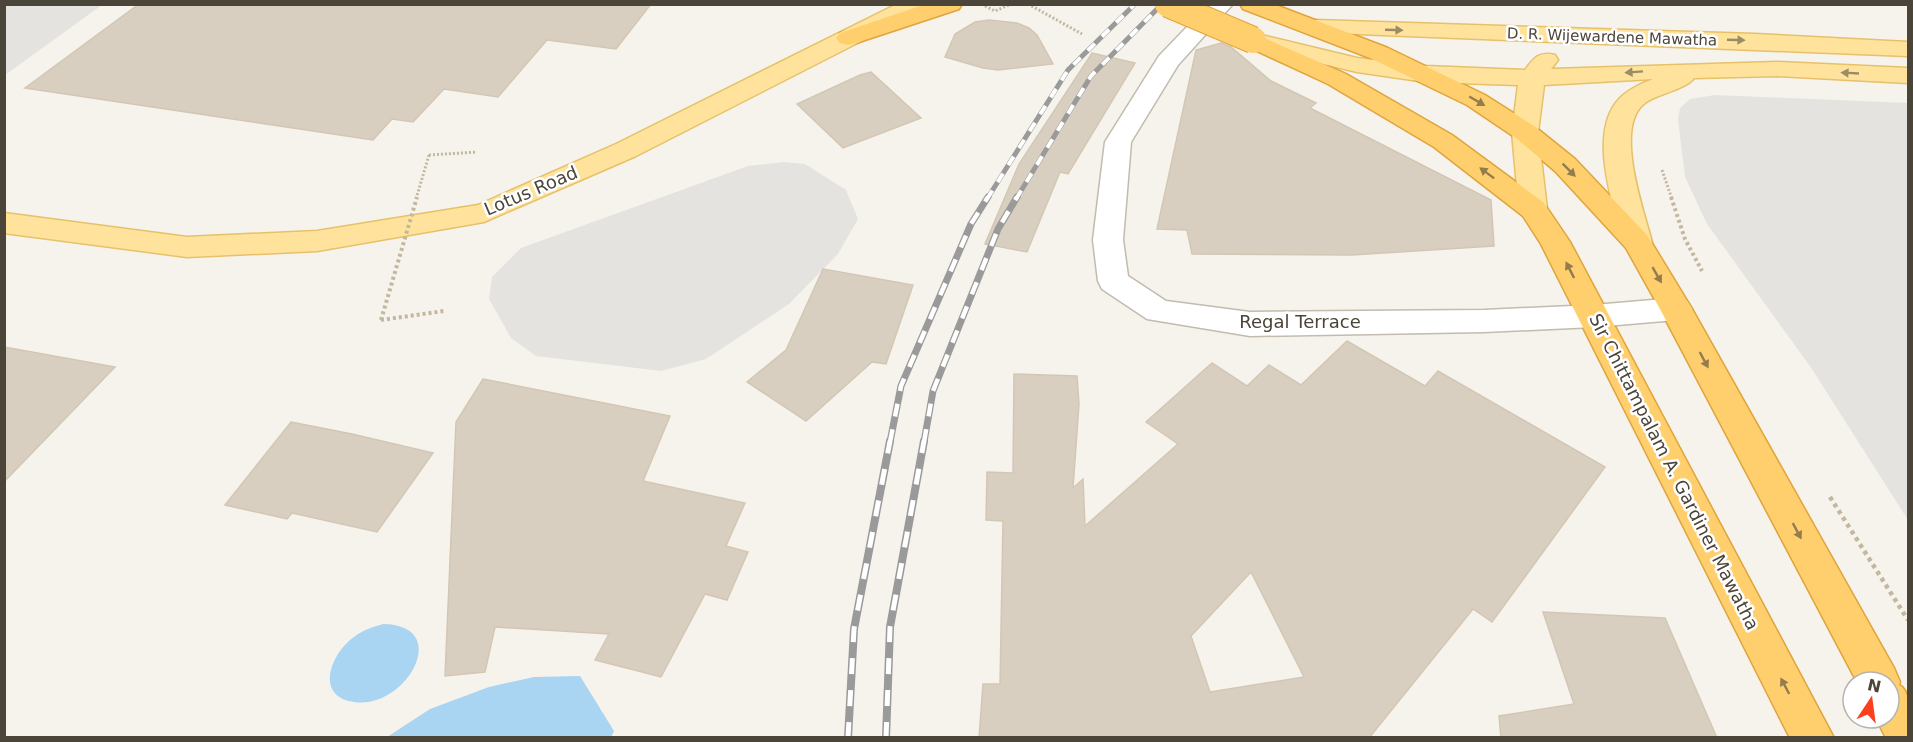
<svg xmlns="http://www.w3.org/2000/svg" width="1913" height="742" font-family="'DejaVu Sans',sans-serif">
  <rect width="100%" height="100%" fill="#f6f3ec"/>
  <!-- parking -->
  <g fill="#e5e3e0">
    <path d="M5 4H102V5L5 75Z"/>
    <path d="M1715 95 1908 103V520L1810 366 1707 224 1685 177 1678 120 1680 108 1690 99Z"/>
    <path d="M784 162 805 164 846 190 858 219 838 254 789 304 706 359 661 371 536 356 511 338 489 299 492 277 521 248 748 166Z"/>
  </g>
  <!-- water -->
  <g fill="#a9d4f2">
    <path d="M383 624C454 625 406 710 354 702 314 696 331 653 354 637 363 630 373 627 383 624Z"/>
    <path d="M580 676 614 731 611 737H387L430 709 489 687 534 677Z"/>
  </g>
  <!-- building -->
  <g fill="#d8cfc1" stroke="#d3c7b4" stroke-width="1.5" fill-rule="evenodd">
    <path d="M139 4H651L616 49 547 40 498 97 444 89 413 122 392 119 373 140 25 88Z"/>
    <path d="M989 20 1017 23 1029 28 1037 35 1053 64 998 70 983 68 945 57 955 34 975 22Z"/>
    <path d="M1221 43 1231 47 1271 81 1316 103 1310 108 1491 200 1494 246 1352 255 1192 254 1187 230 1157 229 1196 50Z"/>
    <path d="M1092 53 1135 63 1068 174 1060 172 1027 252 985 244 1019 164Z"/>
    <path d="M871 72 921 118 843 148 797 104 860 75Z"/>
    <path d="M823 269 913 285 886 364 872 362 806 421 747 382 786 350Z"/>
    <path d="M1347 341 1425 386 1438 371 1605 467 1492 622 1473 609 1369 738H979L983 684H1000L1003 521 986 520 987 472 1013 473 1014 374 1077 376 1079 404 1073 488 1083 479 1085 526 1178 444 1146 422 1212 363 1247 386 1269 365 1301 385ZM1251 572 1304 677 1210 692 1191 636Z"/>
    <path d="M4 347 115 367 4 482Z"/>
    <path d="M483 379 670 416 643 481 745 503 726 546 748 552 727 600 705 594 661 677 595 660 609 634 495 627 485 672 445 676 456 422Z"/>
    <path d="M291 422 352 434 433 453 377 532 292 513 287 519 225 505Z"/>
    <path d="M1543 612 1665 618 1717 738H1501L1499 716 1574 704Z"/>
  </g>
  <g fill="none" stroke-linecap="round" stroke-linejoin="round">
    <defs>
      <path id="street" d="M1209 4H1233L1178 65 1131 142 1123 240 1128 276 1166 301 1250 312 1484 310 1594 305 1676 298 1687 301 1692 309 1687 317 1676 320 1594 327 1484 332 1250 336 1147 319 1102 289 1098 281 1093 240 1105 142 1159 56Z"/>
      <g id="primary">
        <path d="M897 4H927L924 9 636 156 484 222 317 251 187 257 4 233V213L187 237 317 231 478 205 616 144Z"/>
        <path d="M1315 20 1755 34 1908 42V56L1307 32 1303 27 1307 22Z"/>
        <path d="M1253 33 1357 58 1426 66 1525 70C1534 58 1539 51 1555 55L1558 60 1551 69 1777 62 1908 68V83L1777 76 1694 78C1687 89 1657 94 1645 103 1613 126 1644 211 1652 242L1647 249 1637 252 1627 249 1622 242C1613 203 1587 131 1620 98 1629 89 1641 84 1653 79L1544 85 1538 132 1547 209 1543 216 1533 218 1523 216 1519 209 1512 132 1518 85 1426 82 1357 72 1244 45 1241 40 1244 35Z"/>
      </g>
      <g id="highway">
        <path d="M926 4H962L959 9 856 43 848 45 840 43 836 38 840 33Z"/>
        <path d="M1240 4H1273L1388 48 1485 95 1534 126 1575 159 1647 235 1692 309 1894 668 1900 682 1899 685C1913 691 1908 723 1908 738H1886L1876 718H1889V682H1857L1660 309 1626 248 1555 171 1516 138 1467 105 1370 58 1243 9Z"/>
        <path d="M1253 33 1346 74 1452 135 1543 202 1570 242 1834 738H1790L1541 244 1523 216 1434 147 1328 84 1244 45 1241 40 1244 35Z"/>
      </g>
    </defs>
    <!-- street casing -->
    <use href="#street" stroke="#c2bbae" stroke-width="3"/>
    <!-- primary casing -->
    <use href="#primary" stroke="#e6c16a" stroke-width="3"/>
    <!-- highway casing -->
    <use href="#highway" stroke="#e0a43c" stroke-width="3"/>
    <!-- path-far2 -->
    <g stroke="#c4b79f" stroke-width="3" stroke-dasharray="2 2" stroke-linecap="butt">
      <path d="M1028 4 1082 34"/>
      <path d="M985 6 995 11 1011 4"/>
      <path d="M429 155 477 152"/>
      <path d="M1662 170 1672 199"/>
    </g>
    <!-- path-far1 -->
    <g stroke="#c4b79f" stroke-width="4" stroke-dasharray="3 3" stroke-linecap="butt">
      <path d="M1671 197 1685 239 1702 271"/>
      <path d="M381 320 444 311"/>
    </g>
    <!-- path -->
    <path stroke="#c4b79f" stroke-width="4.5" stroke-dasharray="4 4" stroke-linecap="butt" d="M1830 497 1908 620"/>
    <!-- street -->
    <use href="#street" fill="#fff" fill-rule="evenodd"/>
    <!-- primary -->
    <use href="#primary" fill="#ffe39c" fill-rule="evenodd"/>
    <!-- highway -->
    <use href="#highway" fill="#ffcf6e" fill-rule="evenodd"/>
    <defs>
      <g id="rail-far2">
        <path d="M987 199 1068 70 1135 4"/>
        <path d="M1016 199 1091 76 1162 4"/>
      </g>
      <g id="rail-far1">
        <path d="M890 442 901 386 971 224 988 197"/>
        <path d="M924 442 933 391 998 229 1017 197"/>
      </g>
      <g id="rail">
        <path d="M848 738 854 629 890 441"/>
        <path d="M886 738 890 627 924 441"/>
      </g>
    </defs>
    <!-- rail-far2 casing -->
    <use href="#rail-far2" stroke="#9a9a9a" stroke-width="5"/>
    <!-- rail-far1 casing -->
    <use href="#rail-far1" stroke="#9a9a9a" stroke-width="7"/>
    <!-- rail casing -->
    <use href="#rail" stroke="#9a9a9a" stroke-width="8"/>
    <!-- rail-far2 -->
    <use href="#rail-far2" stroke="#fff" stroke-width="4" stroke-dasharray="10" stroke-linecap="butt"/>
    <!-- rail-far1 -->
    <use href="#rail-far1" stroke="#fff" stroke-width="4.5" stroke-dasharray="13" stroke-linecap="butt"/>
    <!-- rail -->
    <use href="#rail" stroke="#fff" stroke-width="5" stroke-dasharray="16" stroke-linecap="butt"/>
    <defs>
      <path id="highway-bridge" d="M1168 4 1253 40"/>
    </defs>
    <!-- highway-bridge casing -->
    <use href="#highway-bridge" stroke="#e0a43c" stroke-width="28" stroke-linecap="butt"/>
    <!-- path-bridge-far1 -->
    <path stroke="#c4b79f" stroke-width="3" stroke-dasharray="2 2" stroke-linecap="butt" d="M416 199 429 155"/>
    <!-- path-bridge -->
    <path stroke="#c4b79f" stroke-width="4" stroke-dasharray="3 3" stroke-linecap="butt" d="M381 320 417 197"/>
    <!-- highway-bridge -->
    <use href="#highway-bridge" stroke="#ffcf6e" stroke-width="26"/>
  </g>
  <!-- one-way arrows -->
  <defs><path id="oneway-solid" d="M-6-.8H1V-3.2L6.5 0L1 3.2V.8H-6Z" transform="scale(1.5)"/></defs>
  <g fill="#9c8c66">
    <use href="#oneway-solid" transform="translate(1394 30) rotate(2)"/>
    <use href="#oneway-solid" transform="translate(1736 40) rotate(2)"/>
    <use href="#oneway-solid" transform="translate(1634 72) rotate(176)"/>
    <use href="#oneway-solid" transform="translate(1850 73) rotate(-177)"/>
  </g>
  <g fill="#937c4e">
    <use href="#oneway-solid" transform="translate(1477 101) rotate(30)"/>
    <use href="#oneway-solid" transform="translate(1569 170) rotate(45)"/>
    <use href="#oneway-solid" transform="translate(1487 173) rotate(-143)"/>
    <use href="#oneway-solid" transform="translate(1570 270) rotate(-117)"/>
    <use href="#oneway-solid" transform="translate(1657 275) rotate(60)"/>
    <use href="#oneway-solid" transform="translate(1704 360) rotate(62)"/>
    <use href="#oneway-solid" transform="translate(1797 531) rotate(62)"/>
    <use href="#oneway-solid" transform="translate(1785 686) rotate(-118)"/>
  </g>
  <g text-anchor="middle" stroke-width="5" stroke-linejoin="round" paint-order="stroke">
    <!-- far-street labels -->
    <g font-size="15" fill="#4b4439" stroke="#fff">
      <text transform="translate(1612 37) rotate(2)" y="5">D. R. Wijewardene Mawatha</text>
    </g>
    <!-- street labels -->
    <g font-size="18" fill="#4b4439" stroke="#fff">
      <text transform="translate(531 191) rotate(-23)" y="6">Lotus Road</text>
      <text x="1300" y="328">Regal Terrace</text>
      <text transform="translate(1674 472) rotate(63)" y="6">Sir Chittampalam A. Gardiner Mawatha</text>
    </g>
  </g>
  <!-- border -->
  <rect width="1913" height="742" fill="none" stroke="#4b4439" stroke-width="12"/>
  <!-- north arrow -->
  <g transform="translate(1871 700) rotate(13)"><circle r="28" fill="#ffffff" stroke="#b7b4b0" stroke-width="1.5"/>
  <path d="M0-4.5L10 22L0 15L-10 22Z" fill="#fc3f1d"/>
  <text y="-9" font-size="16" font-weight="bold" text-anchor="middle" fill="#4b4439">N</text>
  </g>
</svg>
